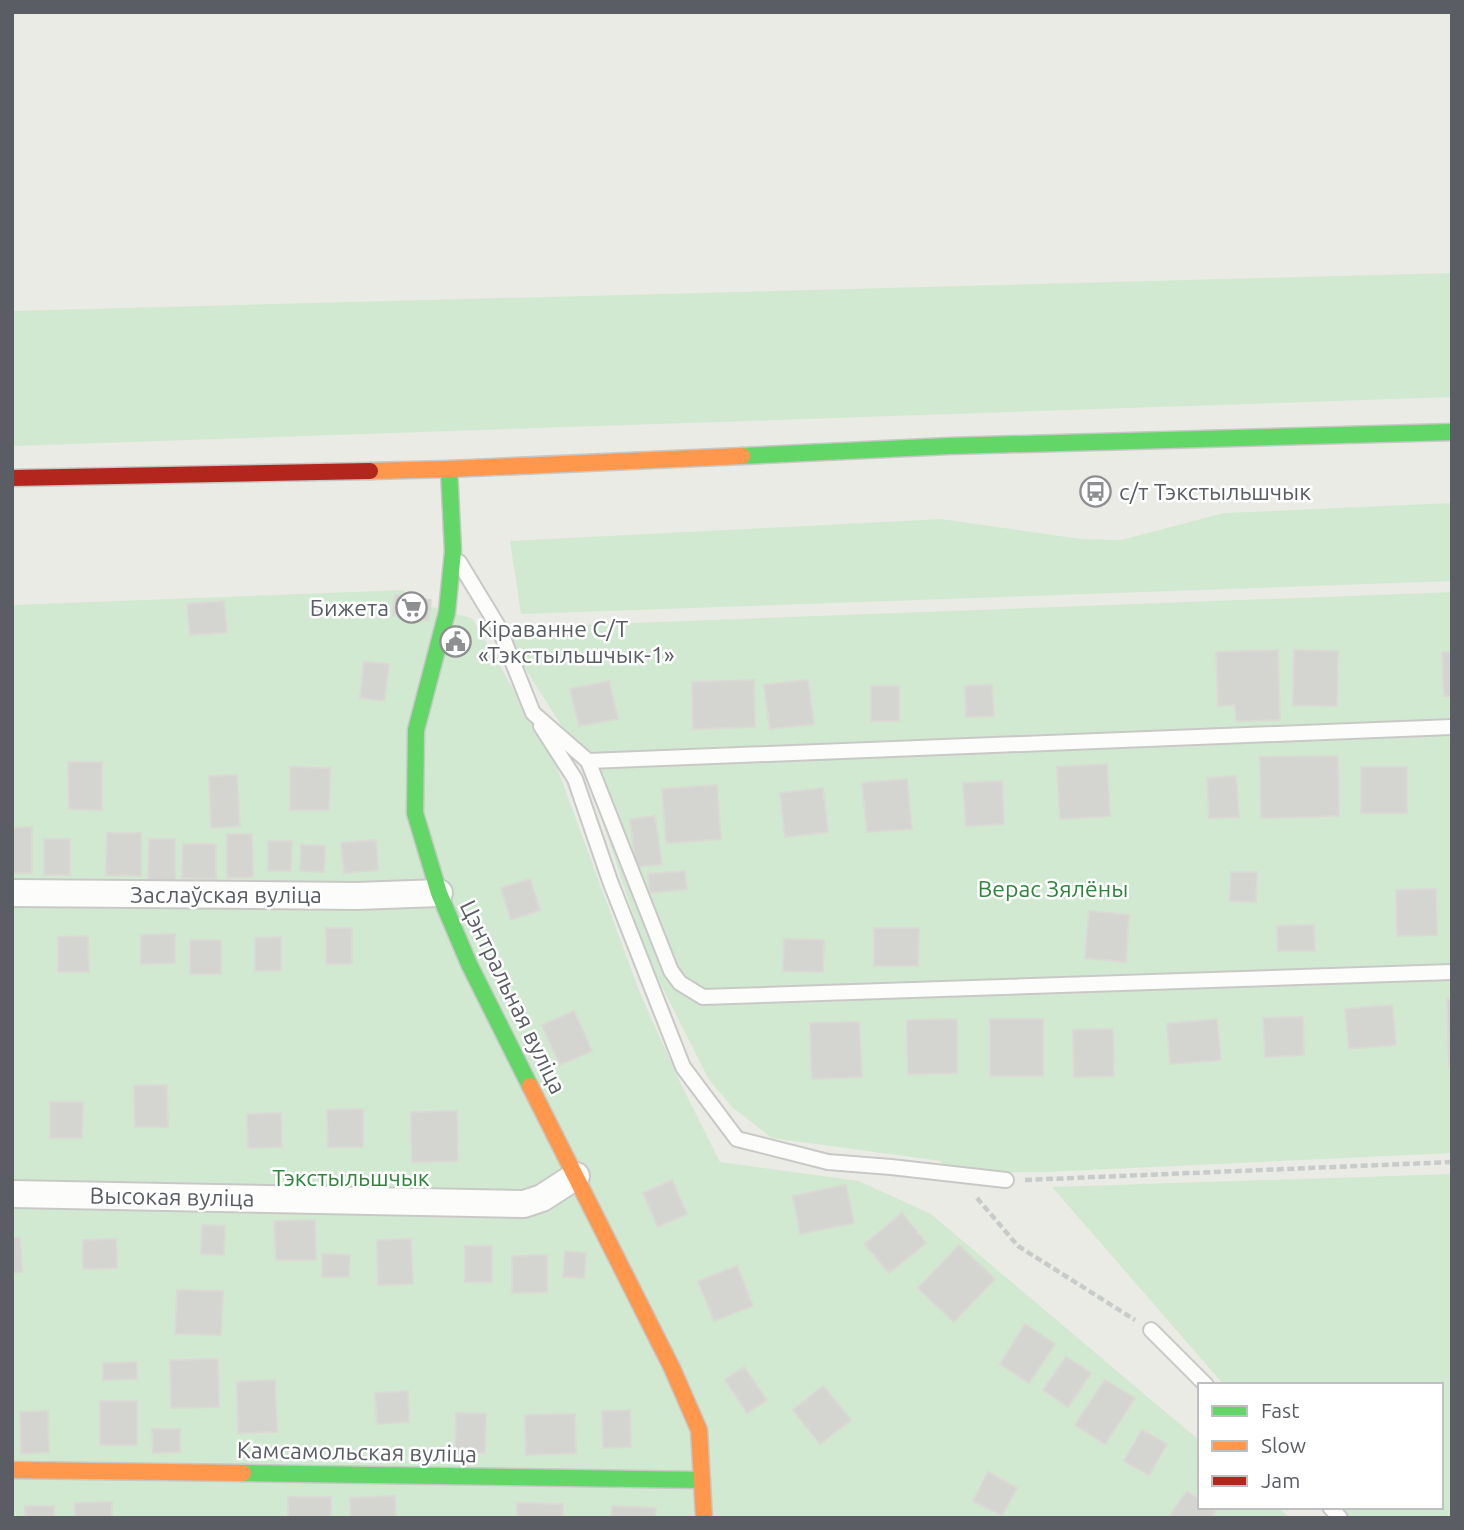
<svg xmlns="http://www.w3.org/2000/svg" width="1464" height="1530" font-family="Ubuntu,sans-serif">
  <rect width="100%" height="100%" fill="#ebebe5"/>
  <!-- green -->
  <g fill="#d2e9d1">
    <path d="M1452 273V397L12 446V311Z"/>
    <path d="M1452 503V581L521 614 510 541 941 519 1081 539 1121 540 1224 513Z"/>
    <path d="M404 590 406 597 447 612 472 618 554 759 640 993 680 1082 720 1162 859 1181 931 1214 1200 1441V1507H1278L1290 1518H12V605Z"/>
    <path d="M1452 592V1153L1047 1172 944 1173 941 1161 772 1138 733 1108 709 1080 647 957 581 756 499 628Z"/>
    <path d="M1452 1174V1518H1342L1333 1507H1441V1385H1224L1052 1187Z"/>
  </g>
  <!-- building -->
  <g fill="#d4d4d0" stroke="#dad9d4" stroke-width="2">
    <path d="M395 595 431 600 428 620 393 615Z"/>
    <path d="M224 601 227 632 190 635 187 604Z"/>
    <path d="M1278 650 1280 720 1236 721 1235 705 1218 706 1216 652Z"/>
    <path d="M1294 650 1338 651 1337 706 1293 705Z"/>
    <path d="M1442 652H1452V696H1444Z"/>
    <path d="M364 662 389 664 384 701 360 698Z"/>
    <path d="M754 680 755 727 693 729 692 682Z"/>
    <path d="M808 680 814 724 770 729 764 685Z"/>
    <path d="M609 681 618 719 579 726 570 689Z"/>
    <path d="M992 685 994 716 966 717 965 686Z"/>
    <rect x="871" y="686" width="28" height="35"/>
    <path d="M1338 756 1339 816 1261 818 1260 757Z"/>
    <path d="M68 762H102V810L69 809Z"/>
    <path d="M1107 764 1110 816 1060 819 1057 767Z"/>
    <path d="M290 767 330 768 329 810H290Z"/>
    <rect x="1361" y="767" width="46" height="46"/>
    <path d="M237 775 240 826 211 828 209 776Z"/>
    <path d="M1236 776 1239 817 1209 818 1207 778Z"/>
    <path d="M907 779 912 829 867 832 862 783Z"/>
    <path d="M1002 781 1004 824 966 826 963 783Z"/>
    <path d="M717 785 721 839 666 843 662 789Z"/>
    <path d="M823 788 828 832 785 837 780 793Z"/>
    <path d="M655 816 662 864 636 867 630 819Z"/>
    <path d="M32 827V873H12V828Z"/>
    <path d="M107 833H141V876L106 875Z"/>
    <path d="M227 834H252L253 877 227 878Z"/>
    <rect x="44" y="839" width="26" height="36"/>
    <path d="M149 839H175V882H148Z"/>
    <path d="M376 840 378 870 344 873 341 843Z"/>
    <path d="M268 841H292L291 871H268Z"/>
    <path d="M183 844H216V879L182 878Z"/>
    <path d="M301 845 325 846 324 872 300 871Z"/>
    <path d="M685 871 687 889 650 893 648 874Z"/>
    <path d="M1231 872H1257L1256 902 1230 901Z"/>
    <path d="M530 879 540 910 511 920 501 888Z"/>
    <path d="M1436 889 1437 935 1397 936 1396 890Z"/>
    <path d="M1089 911 1129 915 1126 962 1085 958Z"/>
    <path d="M1314 925 1315 951H1278L1277 926Z"/>
    <rect x="326" y="928" width="26" height="36"/>
    <path d="M874 928H919L918 966H874Z"/>
    <path d="M175 934V963L141 964V935Z"/>
    <path d="M88 936 89 972H58V937Z"/>
    <path d="M281 937V970L255 971V938Z"/>
    <path d="M784 939 824 940 823 972 783 971Z"/>
    <rect x="190" y="940" width="31" height="34"/>
    <path d="M1447 999H1452V1067H1449Z"/>
    <path d="M1392 1005 1396 1045 1349 1049 1345 1009Z"/>
    <path d="M574 1011 592 1051 560 1065 542 1025Z"/>
    <path d="M1303 1017 1304 1055 1265 1057 1263 1018Z"/>
    <path d="M957 1019V1073L908 1074 907 1020Z"/>
    <rect x="990" y="1019" width="53" height="57"/>
    <path d="M1217 1019 1221 1060 1170 1064 1167 1024Z"/>
    <path d="M859 1022 862 1077 812 1079 810 1023Z"/>
    <path d="M1113 1029 1114 1076 1074 1077 1073 1030Z"/>
    <path d="M167 1085 168 1127H135L134 1086Z"/>
    <path d="M50 1102H83L82 1138H50Z"/>
    <path d="M363 1109V1147H328L327 1110Z"/>
    <path d="M457 1111 458 1161 412 1162 411 1112Z"/>
    <path d="M281 1113 282 1147 248 1148 247 1114Z"/>
    <path d="M672 1180 687 1214 658 1227 643 1193Z"/>
    <path d="M846 1185 854 1223 800 1234 793 1196Z"/>
    <path d="M902 1213 926 1243 889 1273 865 1244Z"/>
    <path d="M315 1220 316 1260H276L274 1221Z"/>
    <path d="M202 1225 225 1226 224 1255 201 1254Z"/>
    <path d="M12 1238H20L22 1272 12 1273Z"/>
    <path d="M116 1239 117 1268 83 1269V1240Z"/>
    <path d="M411 1239 413 1284 378 1285 377 1240Z"/>
    <path d="M959 1245 995 1279 954 1322 918 1288Z"/>
    <rect x="465" y="1246" width="27" height="36"/>
    <path d="M565 1251 586 1253 584 1278 563 1277Z"/>
    <path d="M322 1254 350 1255 349 1277H322Z"/>
    <path d="M547 1255V1292L512 1293V1256Z"/>
    <path d="M737 1266 753 1306 714 1321 698 1281Z"/>
    <path d="M177 1290 223 1291 221 1335 175 1334Z"/>
    <path d="M1025 1324 1055 1344 1029 1383 1000 1364Z"/>
    <path d="M1066 1357 1091 1373 1068 1407 1043 1390Z"/>
    <path d="M218 1359 219 1407 171 1408 170 1360Z"/>
    <path d="M137 1362V1379L103 1380V1363Z"/>
    <path d="M744 1367 767 1400 747 1413 725 1380Z"/>
    <path d="M275 1380 277 1432 238 1433 237 1382Z"/>
    <path d="M1105 1380 1135 1398 1105 1444 1075 1425Z"/>
    <path d="M823 1386 851 1420 820 1444 793 1410Z"/>
    <path d="M408 1391 409 1422 377 1424 375 1393Z"/>
    <rect x="100" y="1401" width="37" height="44"/>
    <path d="M630 1410 631 1447 603 1448 602 1411Z"/>
    <path d="M48 1411 49 1452 21 1454 20 1412Z"/>
    <path d="M456 1413 486 1414 485 1453 455 1452Z"/>
    <path d="M575 1414 576 1453 526 1455 525 1415Z"/>
    <path d="M152 1429H180V1452L153 1453Z"/>
    <path d="M1142 1430 1167 1444 1149 1475 1124 1461Z"/>
    <path d="M988 1472 1017 1488 1002 1516 973 1501Z"/>
    <path d="M1187 1491 1200 1500V1507H1210L1216 1511 1211 1518 1169 1517Z"/>
    <path d="M395 1496 396 1518H351L350 1498Z"/>
    <rect x="288" y="1497" width="43" height="21"/>
    <path d="M112 1502V1518H75V1503Z"/>
    <path d="M517 1503 563 1504V1518H517Z"/>
    <rect x="25" y="1506" width="29" height="12"/>
    <path d="M612 1506 656 1508 655 1518H611Z"/>
  </g>
  <g fill="none" stroke-linecap="round" stroke-linejoin="round">
    <defs>
      <g id="lane">
        <path d="M459 562 499 628 533 713 588 761 671 971 680 983 703 997 1452 972"/>
        <path d="M541 726 575 779 610 881 683 1067 737 1139 828 1162 891 1167 1006 1180"/>
        <path d="M588 761 1452 727"/>
        <path d="M1151 1330 1206 1385"/>
        <path d="M1330 1507 1340 1518"/>
      </g>
      <g id="street">
        <path d="M12 893 357 896 439 893"/>
        <path d="M12 1194 524 1204 542 1198 576 1176"/>
      </g>
      <g id="fast">
        <path d="M742 456 949 446 1452 432"/>
        <path d="M449 469 453 551 447 612 416 730 415 813 439 893 469 964 530 1086"/>
        <path d="M243 1473 702 1480"/>
      </g>
      <g id="slow">
        <path d="M370 471 449 469 742 456"/>
        <path d="M530 1086 672 1368 699 1430 704 1518"/>
        <path d="M12 1470 243 1473"/>
      </g>
      <path id="jam" d="M12 478 370 471"/>
    </defs>
    <!-- lane casing -->
    <use href="#lane" stroke="#c8c9c7" stroke-width="18"/>
    <!-- street casing -->
    <use href="#street" stroke="#c8c9c7" stroke-width="30"/>
    <!-- fast casing -->
    <use href="#fast" stroke="#c6c7c6" stroke-width="19"/>
    <!-- slow casing -->
    <use href="#slow" stroke="#c6c7c6" stroke-width="19"/>
    <!-- jam casing -->
    <use href="#jam" stroke="#c6c7c6" stroke-width="19"/>
    <!-- path -->
    <g stroke="#c7ccca" stroke-width="4.5" stroke-dasharray="7 3.5" stroke-linecap="butt">
      <path d="M1025 1180 1452 1162"/>
      <path d="M977 1198 1018 1246 1135 1320"/>
    </g>
    <!-- lane -->
    <use href="#lane" stroke="#fcfcfb" stroke-width="14"/>
    <!-- street -->
    <use href="#street" stroke="#fcfcfb" stroke-width="26"/>
    <!-- fast -->
    <use href="#fast" stroke="#63d668" stroke-width="16"/>
    <!-- slow -->
    <use href="#slow" stroke="#ff974d" stroke-width="16"/>
    <!-- jam -->
    <use href="#jam" stroke="#b3261e" stroke-width="16"/>
  </g>
  <!-- icons -->
  <defs>
    <symbol id="bus-ring" viewBox="-11 -11 22 22"><circle r="9.5" fill="#fff" stroke="#8d8f91" stroke-width="1.5"/><path d="M-5-6H5V4H4V6H2V4H-2V6H-4V4H-5ZM-3.5-4V0h7V-4ZM-3.5 1.2v1.5H-2V1.2ZM2 1.2v1.5H3.5V1.2Z" fill="#8d8f91"/></symbol>
    <symbol id="supermarket-ring" viewBox="-11 -11 22 22"><circle r="9.5" fill="#fff" stroke="#8d8f91" stroke-width="1.5"/><path d="M-6-5.5h2.5l.6 2H6L4.5 2H-2.5L-4.4-4H-6ZM-1.5 3.2a1.3 1.3 0 1 0 .1 0ZM3 3.2a1.3 1.3 0 1 0 .1 0Z" fill="#8d8f91"/></symbol>
    <symbol id="civic-ring" viewBox="-11 -11 22 22"><circle r="9.5" fill="#fff" stroke="#8d8f91" stroke-width="1.5"/><path d="M-.6-6.5H3V-4.5H.6V-3L4-1V1h2V6H-6V1h2V-1L-.6-3ZM-1.2 2.5V6h2.4V2.5Z" fill="#8d8f91"/></symbol>
  </defs>
  <g fill-rule="evenodd">
    <use href="#bus-ring" x="1078" y="474" width="35" height="35"/>
    <use href="#supermarket-ring" x="394" y="590" width="35" height="35"/>
    <use href="#civic-ring" x="438" y="624" width="35" height="35"/>
  </g>
  <g text-anchor="middle" stroke-width="5" stroke-linejoin="round" paint-order="stroke">
    <!-- poi labels -->
    <g font-size="23" fill="#5a5e64" stroke="#fff" text-anchor="start">
      <text x="1119" y="500">с/т Тэкстыльшчык</text>
      <text x="389" y="616" text-anchor="end">Бижета</text>
      <text x="478" y="637">Кіраванне С/Т<tspan x="478" dy="26">«Тэкстыльшчык-1»</tspan></text>
    </g>
    <!-- park labels -->
    <g font-size="23" fill="#30853d" stroke="#fff">
      <text x="1053" y="897">Верас Зялёны</text>
      <text x="351" y="1186">Тэкстыльшчык</text>
    </g>
    <!-- street labels -->
    <g font-size="23" fill="#5a5e64" stroke="#fff">
      <text x="226" y="903">Заслаўская вуліца</text>
      <text transform="translate(513 997) rotate(64)" y="8">Цэнтральная вуліца</text>
      <text transform="translate(172 1197) rotate(1)" y="8">Высокая вуліца</text>
      <text transform="translate(357 1452) rotate(1)" y="8">Камсамольская вуліца</text>
    </g>
  </g>
  <!-- border -->
  <rect width="1464" height="1530" fill="none" stroke="#5a5e64" stroke-width="28"/>
  <!-- legend -->
  <rect x="1198" y="1383" width="245" height="126" fill="#ffffff" stroke="#bdbfc1" stroke-width="2"/>
  <rect x="1212" y="1406" width="35" height="10" fill="#63d668" stroke="#bdbfc1" stroke-width="2"/>
  <text x="1261" y="1418" font-size="21" fill="#5a5e64">Fast</text>
  <rect x="1212" y="1441" width="35" height="10" fill="#ff974d" stroke="#bdbfc1" stroke-width="2"/>
  <text x="1261" y="1453" font-size="21" fill="#5a5e64">Slow</text>
  <rect x="1212" y="1476" width="35" height="10" fill="#b3261e" stroke="#bdbfc1" stroke-width="2"/>
  <text x="1261" y="1488" font-size="21" fill="#5a5e64">Jam</text>
</svg>
